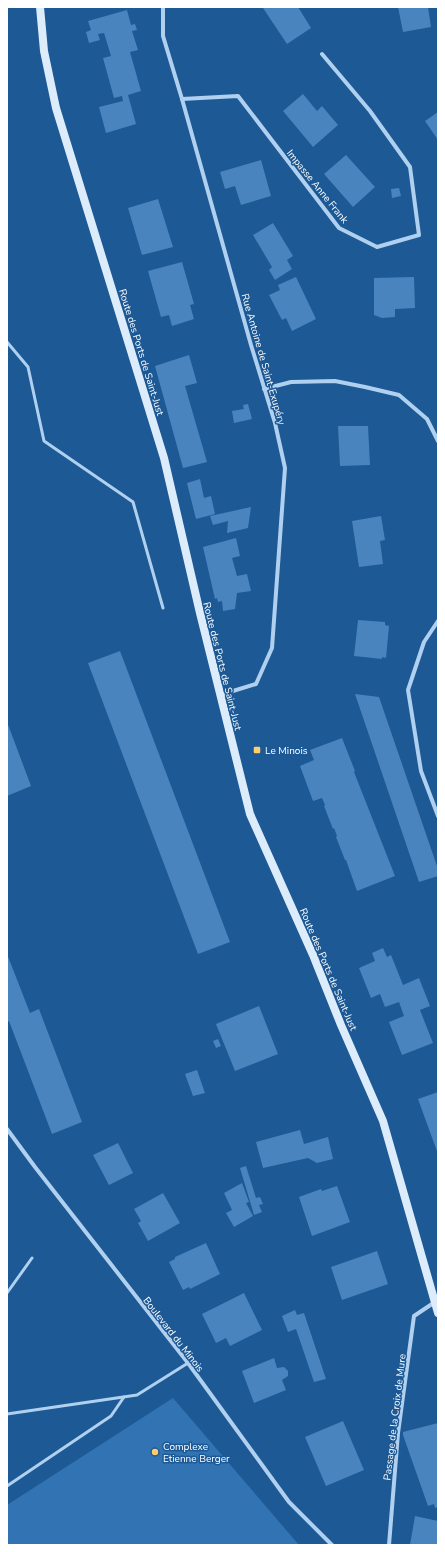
<svg xmlns="http://www.w3.org/2000/svg" width="445" height="1552" font-family="'Nunito Sans',sans-serif">
  <rect width="100%" height="100%" fill="#1c5995"/>
  <!-- green -->
  <path fill="#3173b3" d="M173 1398 299 1545H7V1505Z"/>
  <!-- building -->
  <g fill="#4a84be">
    <path d="M264 7H298L311 28 287 44 263 8Z"/>
    <path d="M398 7H428L431 27 403 32Z"/>
    <path d="M127 10 131 25 135 24 137 30 132 31 138 50 130 52 141 91 128 95 136 124 106 133 99 107 123 101 122 96 114 98 103 58 111 56 104 33 98 34 100 40 89 43 86 32 91 30 88 21Z"/>
    <path d="M303 94 317 111 322 106 338 125 313 147 283 111Z"/>
    <path d="M438 112V140L425 121Z"/>
    <path d="M346 155 375 187 353 207 324 174Z"/>
    <path d="M261 160 271 196 241 205 235 186 225 189 220 172Z"/>
    <path d="M399 188 401 196 392 198 391 189Z"/>
    <path d="M158 199 173 247 142 255 128 208Z"/>
    <path d="M273 223 293 256 287 260 292 269 275 280 269 270 272 267 253 235Z"/>
    <path d="M182 262 194 304 190 305 194 319 172 326 169 315 161 317 148 271Z"/>
    <path d="M296 277 316 319 292 331 286 318 282 320 269 295 280 290 278 285Z"/>
    <path d="M414 277 415 308 395 309V317L382 318 374 315V278Z"/>
    <path d="M189 355 197 383 185 386 207 462 183 468 155 366Z"/>
    <path d="M248 404 252 419 234 423 232 411 244 409 243 405Z"/>
    <path d="M338 426H368L370 465 340 466Z"/>
    <path d="M200 479 204 498 211 496 215 514 196 519 187 483Z"/>
    <path d="M251 507 248 528 227 533 228 521 213 525 210 516Z"/>
    <path d="M381 516 385 540 380 541 383 564 359 567 352 521Z"/>
    <path d="M236 538 240 556 232 558 237 576 247 574 251 591 237 593 235 609 223 611 222 601 218 602 217 598 215 599 203 547Z"/>
    <path d="M358 620 385 622V625L389 626 386 658 382 657V659L354 656Z"/>
    <path d="M120 651 230 942 198 954 88 663Z"/>
    <path d="M355 694 379 697 438 869V876L419 882Z"/>
    <path d="M7 722 31 786 7 796Z"/>
    <path d="M342 738 355 771 354 772 395 876 357 891 346 860H345L336 837 337 836 334 828 333 829 324 806 325 805 322 798 313 801 300 766 314 760 310 750Z"/>
    <path d="M383 948 387 957 391 955 403 985 419 978 430 1006 420 1010 433 1043 402 1055 389 1022 404 1016 399 1002 385 1007 380 994 371 998 359 968 375 961 372 953Z"/>
    <path d="M7 954 30 1013 39 1009 82 1122 52 1134 9 1021 7 1022Z"/>
    <path d="M259 1006 278 1054 235 1071 216 1024Z"/>
    <path d="M218 1039 221 1046 216 1048 213 1041Z"/>
    <path d="M197 1070 205 1093 193 1096 185 1074Z"/>
    <path d="M438 1092V1154L418 1099Z"/>
    <path d="M300 1130 304 1144 328 1137 333 1159 317 1163 308 1158 263 1168 256 1142Z"/>
    <path d="M118 1143 133 1173 109 1185 93 1155Z"/>
    <path d="M246 1166 256 1198 260 1197 263 1204 259 1205 262 1212 254 1215 240 1168Z"/>
    <path d="M242 1183 249 1202 246 1203 253 1216 234 1227 226 1213 232 1210 224 1193Z"/>
    <path d="M337 1186 350 1222 312 1236 299 1197 321 1189 322 1191Z"/>
    <path d="M163 1193 180 1223 148 1241 138 1223 141 1221 134 1209Z"/>
    <path d="M206 1243 220 1274 190 1289 189 1287 183 1290 169 1262 175 1259V1257Z"/>
    <path d="M377 1251 388 1284 342 1300 331 1267Z"/>
    <path d="M244 1293 262 1330 230 1346 226 1338 216 1343 202 1314Z"/>
    <path d="M295 1310 297 1315 304 1313 326 1379 314 1382 296 1329 288 1332 282 1316Z"/>
    <path d="M274 1358 277 1368 284 1367 288 1371V1376L282 1380 286 1390 254 1403 242 1371Z"/>
    <path d="M343 1421 364 1470 326 1486 305 1437Z"/>
    <path d="M438 1423V1507L435 1508 434 1504 428 1506 403 1435V1432Z"/>
    <path d="M415 1516 438 1521V1545H410Z"/>
  </g>
  <g fill="none" stroke-linecap="round" stroke-linejoin="round">
    <!-- service -->
    <g stroke="#b0d0ef" stroke-width="3">
      <path d="M7 342 28 367 44 441 133 502 163 608"/>
      <path d="M7 1293 32 1258"/>
      <path d="M7 1414 137 1395 188 1363"/>
      <path d="M7 1486 111 1416 124 1397"/>
    </g>
    <!-- minor -->
    <g stroke="#b0d0ef" stroke-width="4">
      <path d="M163 7V36L182 99 251 345 275 423 285 468 272 648 256 684 220 695"/>
      <path d="M182 99 238 96 339 228 377 247 419 235 410 167 370 111 322 54"/>
      <path d="M264 389 291 382 335 381 365 387 399 395 427 419 438 441"/>
      <path d="M438 621 424 642 408 690 421 771 438 816"/>
      <path d="M7 1129 35 1167 188 1363 289 1502 332 1545"/>
      <path d="M389 1545 398 1433 414 1316 435 1302"/>
    </g>
    <!-- secondary -->
    <path stroke="#ddecfb" stroke-width="8" d="M40 7 44 51 56 108 164 458 200 613 250 814 313 955 341 1025 383 1121 438 1313"/>
  </g>
  <!-- markers -->
  <g fill="#ffcc6e" stroke="#1c5995" stroke-width="1.5">
    <rect x="253" y="746" width="8" height="8" rx="2"/>
    <circle cx="155" cy="1452" r="4"/>
  </g>
  <g text-anchor="middle" stroke-width="3" stroke-linejoin="round" paint-order="stroke">
    <!-- street labels -->
    <g font-size="10" fill="#fff" stroke="#1c5995">
      <text transform="translate(318 186) rotate(51)" y="4">Impasse Anne Frank</text>
      <text transform="translate(142 352) rotate(73)" y="4">Route des Ports de Saint-Just</text>
      <text transform="translate(264 359) rotate(74)" y="4">Rue Antoine de Saint-Exupéry</text>
      <text transform="translate(223 666) rotate(76)" y="4">Route des Ports de Saint-Just</text>
      <text transform="translate(329 969) rotate(67)" y="4">Route des Ports de Saint-Just</text>
      <text transform="translate(174 1334) rotate(52)" y="4">Boulevard du Minois</text>
      <text transform="translate(394 1417) rotate(-83)" y="4">Passage de la Croix de Mure</text>
    </g>
    <!-- poi labels -->
    <g font-size="10" fill="#fff" stroke="#1c5995" text-anchor="start">
      <text x="265" y="754">Le Minois</text>
      <text x="163" y="1450">Complexe<tspan x="163" dy="12">Etienne Berger</tspan></text>
    </g>
  </g>
  <!-- border -->
  <rect width="445" height="1552" fill="none" stroke="#ffffff" stroke-width="16"/>
</svg>
